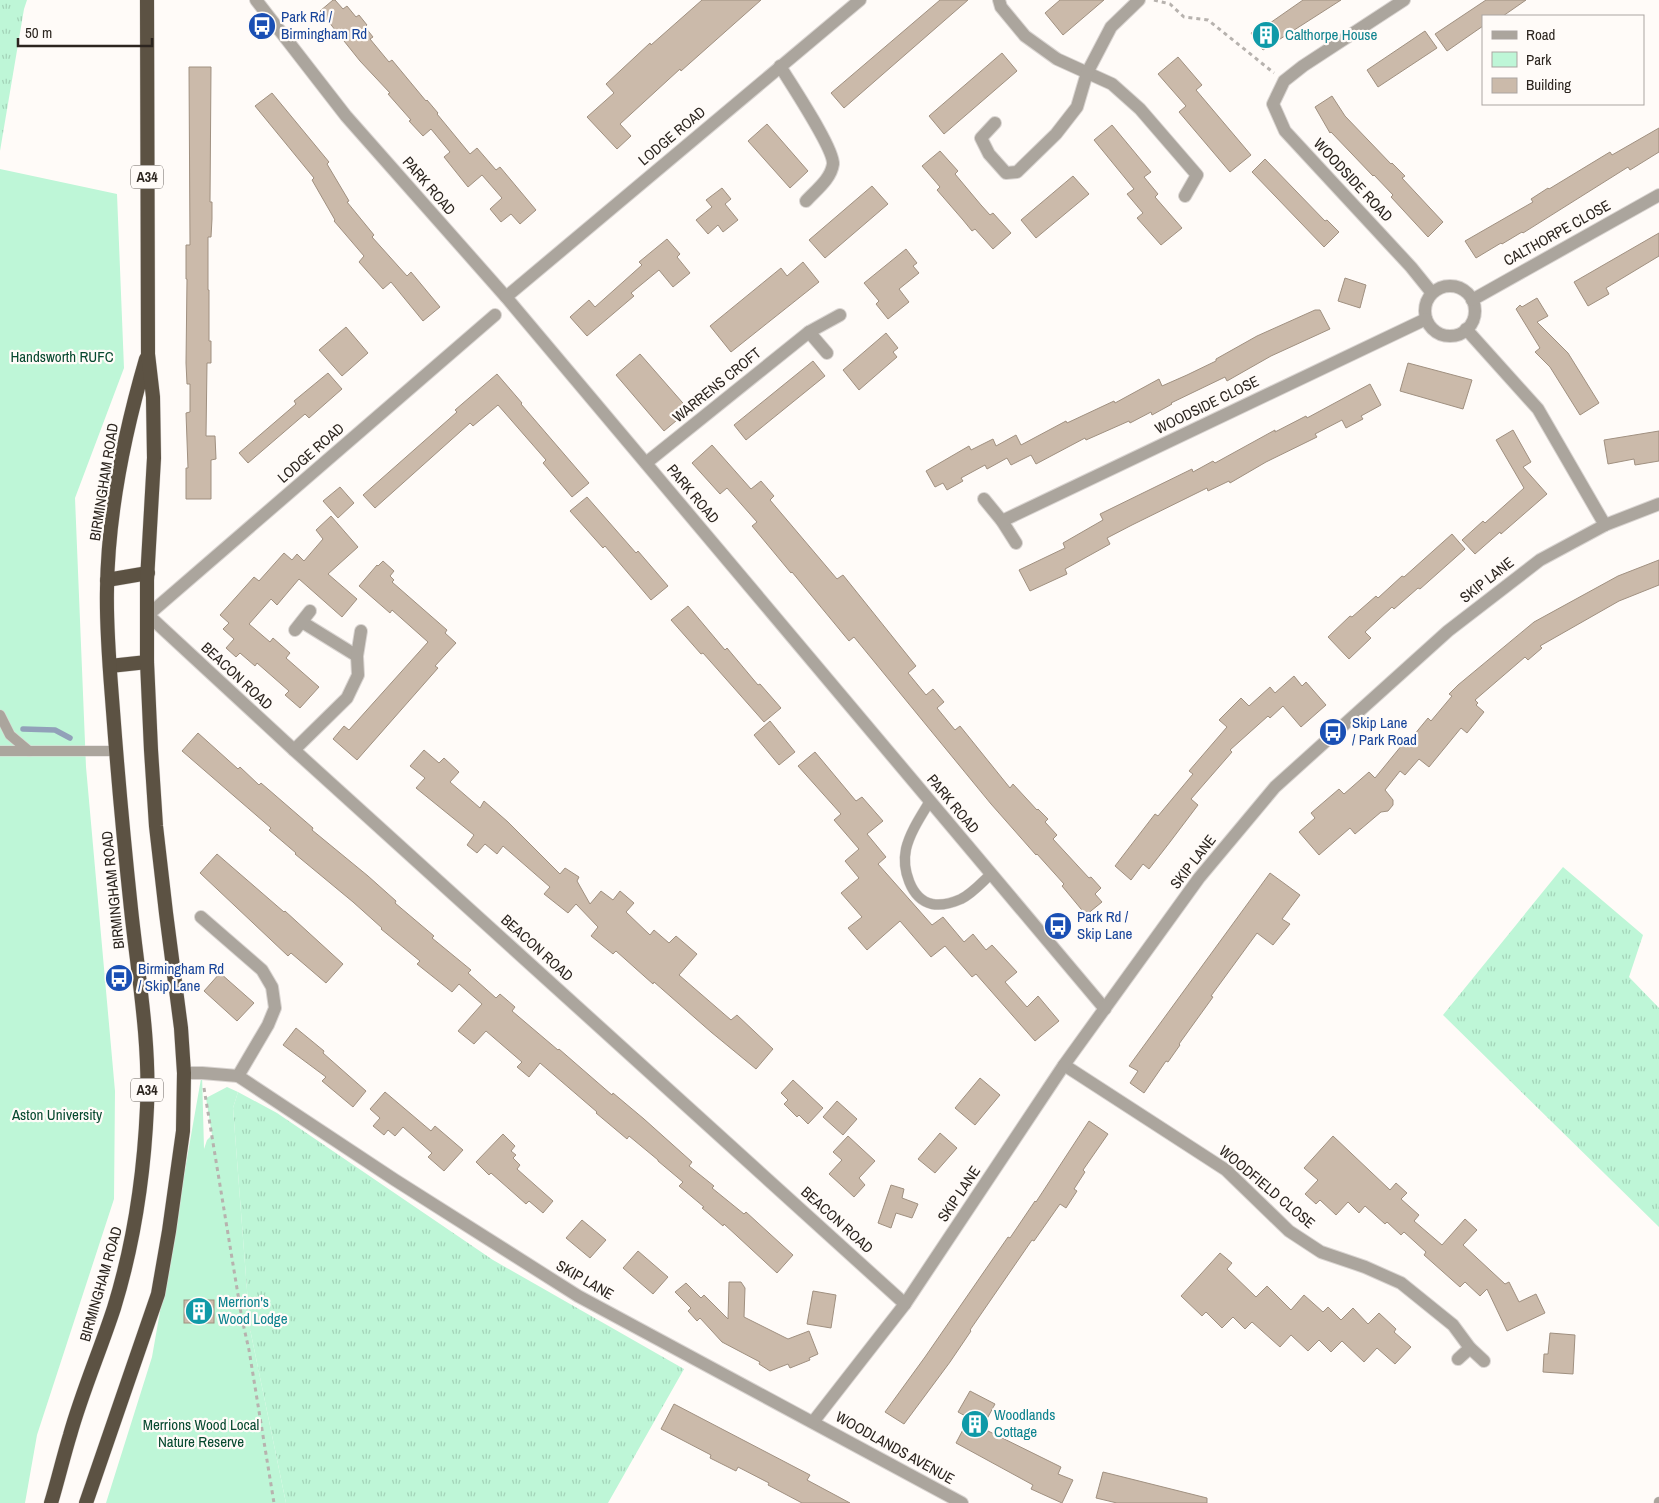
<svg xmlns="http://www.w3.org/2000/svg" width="1659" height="1503" font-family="'Archivo Narrow',sans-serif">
  <defs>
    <pattern id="grass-tufts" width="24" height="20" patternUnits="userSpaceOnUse" patternTransform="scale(1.25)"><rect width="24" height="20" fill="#bef6d7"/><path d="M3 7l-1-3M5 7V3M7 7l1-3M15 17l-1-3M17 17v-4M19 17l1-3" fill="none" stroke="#a3d3b8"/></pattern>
  </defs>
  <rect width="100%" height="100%" fill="#fffbf8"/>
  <!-- grass -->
  <g fill="url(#grass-tufts)">
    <path d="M0 0H27L24 9 0 151Z"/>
    <path d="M1563 867 1643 935 1629 977 1659 1008V1227L1443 1015Z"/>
    <path d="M238 1092 277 1113 493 1260 684 1369 608 1503H286L250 1329 233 1108Z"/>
  </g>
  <!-- green -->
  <g fill="#bef6d7">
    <path d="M0 169 117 194 124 368 75 498 86 767 115 1091 114 1199 37 1435 25 1503H0Z"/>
    <path d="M202 1073 204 1149 207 1140 212 1135 206 1098 227 1087 238 1092 233 1108 250 1329 286 1503H106L152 1357Z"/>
  </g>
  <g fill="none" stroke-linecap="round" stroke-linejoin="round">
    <!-- stream -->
    <path stroke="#92a1b9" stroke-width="5.5" d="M23 729 55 730 70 738"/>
  </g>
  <!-- building -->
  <g fill="#cbbaaa" stroke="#a09080">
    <path d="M333 0H335L343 9 347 6 356 17 359 15 367 25 365 27 373 37 370 39 389 62 392 60 426 101 427 100 438 113 437 114 470 154 477 148 496 170 500 167 536 210 520 224 511 214 501 222 490 209 502 198 482 175 468 187 444 157 450 152 431 129 423 136 409 121 411 120 388 94 390 93 360 61 320 11Z"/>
    <path d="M702 0H761L681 71 680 69 620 124 631 136 617 149 587 117 614 93 606 84 650 43 651 45Z"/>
    <path d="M940 0H968L844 108 831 93Z"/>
    <path d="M1060 0H1104L1063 35 1045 13Z"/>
    <path d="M1303 0H1341L1263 50 1251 33 1268 21 1270 23Z"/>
    <path d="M1486 0H1526L1503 16H1483V26L1447 51 1435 34Z"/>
    <path d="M1425 31 1437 48 1378 87 1367 70Z"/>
    <path d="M1002 53 1017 71 944 134 929 116Z"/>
    <path d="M1178 57 1202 85 1196 90 1251 155 1230 172 1179 112 1186 106 1158 74Z"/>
    <path d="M189 67H211L210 202H212V219L211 237H208V290H209V341H211V363H207L206 436H215L216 459 211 460V499H186V468H188L186 413 190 412V384H187L186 363 187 279H186V245H190Z"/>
    <path d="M272 93 329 162 327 164 349 201 347 202 374 235 372 237 407 276 411 272 440 307 423 321 391 282 383 289 359 262 364 256 334 221 335 220 312 180 314 178 255 106Z"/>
    <path d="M1332 96 1345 116 1391 164 1392 163 1405 176 1402 178 1443 222 1428 237 1391 197 1393 195 1374 175 1373 176 1331 132 1330 133 1315 107Z"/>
    <path d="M767 124 808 171 790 188 748 141Z"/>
    <path d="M1112 125 1151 172 1144 177 1158 194 1155 197 1182 228 1161 245 1137 218 1143 213 1127 194 1134 189 1094 140Z"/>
    <path d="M1659 128V152L1630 170 1628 167 1523 233 1522 232 1502 244 1501 243 1476 258 1465 241 1533 202 1531 199 1548 188 1549 189 1610 152 1612 155Z"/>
    <path d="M940 151 958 171 955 174 981 205 990 215 993 213 1011 233 993 249 975 229 972 231 963 220 937 190 940 187 922 166Z"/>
    <path d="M1265 159 1325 221 1327 220 1339 232 1324 247 1252 172Z"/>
    <path d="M1073 176 1089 194 1036 238 1021 220Z"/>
    <path d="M872 186 888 204 825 258 809 240Z"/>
    <path d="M722 188 731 199 725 204 738 220 723 232 718 225 708 234 696 220 712 207 706 200Z"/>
    <path d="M1659 233V256L1606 288 1609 294 1588 306 1574 282Z"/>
    <path d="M667 239 680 254 677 257 690 273 673 287 659 270 631 293 634 296 587 336 570 317 589 300 595 307 642 265 639 262Z"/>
    <path d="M906 249 917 263 913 266 919 273 899 289 909 302 888 319 876 304 879 301 864 283Z"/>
    <path d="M803 262 819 282 731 352 710 326 781 268 787 276Z"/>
    <path d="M1345 278 1366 285 1360 308 1338 301Z"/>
    <path d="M1537 298 1548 316 1537 322 1568 353 1599 403 1580 415 1550 367 1535 352 1540 348 1516 309 1520 305 1522 307Z"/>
    <path d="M1315 310H1320L1330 329 1271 356 1227 381 1225 377 1171 403 1172 404 1152 415 1151 412 1130 423 1129 421 1086 440 1085 438 1036 464 1031 455 1011 465 1007 458 987 469 985 465 961 478 963 481 947 490 943 483 935 487 926 471 969 446 971 450 993 439 996 446 1016 435 1021 445 1066 421 1067 423 1114 401 1115 403 1159 379 1162 386 1187 375 1216 361V359L1257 336Z"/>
    <path d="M346 327 368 353 342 376 319 350Z"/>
    <path d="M886 333 898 348 893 352 897 357 859 390 843 370Z"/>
    <path d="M640 354 689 410 664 431 616 375Z"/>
    <path d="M813 361 825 376 746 440 734 425Z"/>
    <path d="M1408 363 1472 380 1463 409 1400 391Z"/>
    <path d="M328 373 342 389 309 418 305 414 248 463 239 453 296 404 294 401Z"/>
    <path d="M497 374 522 403 521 404 589 483 572 497 543 463 546 460 498 405 473 426 470 423 375 508 363 495 457 412 455 410Z"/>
    <path d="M1370 384 1381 405 1361 416 1363 419 1346 428 1342 420 1315 434 1317 437 1266 462 1230 483 1229 481 1208 491 1207 488 1132 525 1107 538 1110 544 1065 569 1067 574 1030 591 1019 570 1065 548 1063 543 1103 520 1100 514 1192 469 1193 472 1213 461 1215 463 1275 430V432L1306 416 1307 418Z"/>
    <path d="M1513 430 1531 462 1523 467 1547 494 1501 534 1500 532 1475 554 1462 540 1483 521 1485 523 1524 488 1496 440Z"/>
    <path d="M1659 431V461L1635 465 1634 459 1608 464 1604 440Z"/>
    <path d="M712 445 751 489 761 481 774 496 770 500 837 579 843 575 916 666 908 673 926 695 933 689 944 702 937 708 955 730 960 726 1010 788 1013 784 1037 810 1038 809 1048 819 1045 822 1057 835 1053 839 1089 878 1091 877 1101 888 1095 894 1102 902 1086 915 1062 886 1064 884 1037 854 1036 855 991 804 854 637 849 641 792 572 791 573 752 526 757 522 727 488 720 494 692 463Z"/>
    <path d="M340 487 354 503 338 518 323 501Z"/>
    <path d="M587 497 636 553 638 551 668 586 651 600 605 546 603 548 570 511Z"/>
    <path d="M331 516 358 547 328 574 357 599 342 617 299 579 277 605 271 599 249 624 270 642 273 638 290 653 286 658 319 687 300 708 285 695 289 691 257 663 255 666 240 653 236 657 226 648 234 639 223 629 229 623 220 615 254 577 259 581 284 553 292 560 297 554 304 561 323 539 316 530Z"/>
    <path d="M1452 534 1465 549 1420 589 1418 588 1394 609 1392 607 1365 632 1371 638 1349 659 1328 637 1350 616 1352 617 1376 596 1378 598 1402 576 1404 577Z"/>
    <path d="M1659 560V585L1619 601 1540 646 1542 648 1528 660 1525 657 1475 700 1478 703 1476 705 1484 712 1467 733 1461 728 1429 767 1419 759 1405 775 1400 771 1385 790 1393 800V805L1388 811 1381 812 1355 834 1350 828 1319 855 1299 832 1315 818 1311 813 1339 789 1344 794 1369 772 1375 778 1402 745 1404 747 1428 718 1431 721 1452 696 1449 694 1458 685 1534 622 1618 576Z"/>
    <path d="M383 561 394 571 390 576 394 580 392 582 447 630 445 633 456 643 435 666 438 668 357 760 333 739 344 726 349 730 428 642 392 610 390 613 359 586 377 565 378 566Z"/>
    <path d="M688 606 725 650 727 648 758 685 760 684 781 708 764 722 703 653 701 654 671 620Z"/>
    <path d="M1294 676 1302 686 1306 682 1326 705 1301 727 1283 706 1270 718 1268 716 1230 750 1232 752 1191 799 1198 805 1170 842 1149 869 1143 864 1131 880 1115 866 1155 814 1158 816 1193 774 1189 771 1227 727 1219 720 1241 698 1249 706 1270 687 1275 693Z"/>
    <path d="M770 721 795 752 779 765 754 735Z"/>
    <path d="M198 733 238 769 240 767 259 785 261 783 313 828 312 830 368 876 396 901 395 903 434 936 432 938 471 970 468 973 496 998 500 994 515 1007 512 1011 558 1050 559 1049 612 1095 613 1093 644 1119 692 1162 689 1166 714 1186 712 1188 744 1214 746 1212 793 1255 777 1273 724 1224 723 1226 702 1208 704 1207 679 1186 683 1182 658 1161V1160L629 1136 627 1139 596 1113 597 1112 540 1063 529 1077 517 1067 522 1062 486 1031 474 1044 458 1031 482 1004 459 984 452 992 417 964 420 961 381 929 382 928 353 902 295 854 296 853 269 830 271 828 182 751Z"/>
    <path d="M424 750 439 763 444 758 459 772 450 782 480 808 484 801 508 822 560 874 565 868 579 877 577 881 590 904 601 891 613 900 620 891 634 903 626 912 650 935 654 930 669 943 676 936 697 954 679 975 731 1020 737 1015 773 1049 756 1069 711 1032 654 982 653 984 616 951 613 954 591 936 598 927 576 904 568 913 544 894 550 887 503 846 497 854 485 844 477 853 467 845 474 835 416 788 425 778 410 766Z"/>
    <path d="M815 752 856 801 862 797 883 821 867 834 886 857 878 864 932 925 943 917 964 942 973 934 986 950 992 945 1017 972 1005 982 1027 1007 1038 996 1059 1021 1035 1041 976 974 972 977 945 946 931 957 900 921 867 950 848 928 862 917 841 893 859 878 845 861 859 849 834 820 841 814 798 766Z"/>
    <path d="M217 854 284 912 285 911 343 964 326 983 291 953 288 956 200 873Z"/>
    <path d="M1270 873 1300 895 1282 919 1290 924 1273 945 1257 933 1211 996 1213 997 1179 1044 1180 1045 1168 1062 1166 1061 1144 1093 1130 1083 1138 1071 1129 1066Z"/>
    <path d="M220 973 254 1003 237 1021 204 991Z"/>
    <path d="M296 1028 324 1051 323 1053 366 1091 353 1107 322 1081 326 1077 283 1045Z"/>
    <path d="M980 1078 1000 1095 975 1125 955 1108Z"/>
    <path d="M793 1080 823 1108 808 1124 799 1115 797 1117 784 1104 788 1100 781 1093Z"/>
    <path d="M385 1092 431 1131 435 1126 463 1150 444 1171 428 1157 432 1153 403 1127 395 1136 388 1130 384 1135 373 1126 380 1118 370 1109Z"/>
    <path d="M837 1101 857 1119 843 1135 823 1117Z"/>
    <path d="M1089 1121 1108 1134 1083 1170 1085 1172 1074 1189 1077 1191 1066 1208 1060 1204 1034 1241 1032 1240 970 1330 971 1331 950 1362 904 1424 885 1412 925 1357 1008 1237 1010 1238 1035 1201 1036 1202Z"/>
    <path d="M940 1133 957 1148 935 1173 918 1159Z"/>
    <path d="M503 1134 515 1146 511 1151 516 1155 513 1158 520 1165 517 1169 553 1201 543 1213 529 1201 526 1204 491 1173 489 1175 476 1162Z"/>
    <path d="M848 1136 875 1161 859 1178 865 1185 854 1197 829 1174 842 1160 833 1152Z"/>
    <path d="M1333 1136 1390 1190 1396 1183 1407 1193 1401 1199 1419 1215 1414 1221 1442 1245 1465 1219 1477 1230 1463 1245 1505 1284 1509 1282 1519 1302 1536 1294 1545 1313 1507 1331 1487 1289 1480 1296 1465 1282 1460 1287 1424 1255 1426 1252 1404 1232 1401 1235 1387 1222 1385 1224 1365 1206 1359 1213 1348 1202 1336 1215 1320 1200 1316 1204 1305 1194 1318 1180 1304 1168Z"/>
    <path d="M891 1185 904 1189 902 1198 918 1204 912 1218 896 1213 891 1228 878 1223Z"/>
    <path d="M582 1220 606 1240 590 1258 566 1238Z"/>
    <path d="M638 1251 668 1277 653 1294 623 1268Z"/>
    <path d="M1220 1253 1232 1263 1227 1269 1256 1297 1267 1286 1291 1310 1304 1295 1323 1312 1328 1307 1341 1320 1353 1308 1368 1324 1379 1313 1396 1329 1394 1332 1411 1347 1395 1364 1377 1348 1364 1362 1342 1341 1331 1352 1319 1340 1308 1351 1291 1335 1280 1347 1252 1322 1245 1329 1233 1317 1222 1328 1206 1312 1202 1316 1181 1296Z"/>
    <path d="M729 1282H741L745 1288 744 1317 788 1339 809 1331 818 1354 809 1358 810 1360 790 1368 788 1364 770 1371 759 1364 760 1362 722 1342 700 1318 697 1321 688 1311 691 1308 675 1292 686 1283 701 1298 704 1295 728 1319Z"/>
    <path d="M813 1291 836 1295 831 1328 807 1324Z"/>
    <rect x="184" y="1300" width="30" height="23"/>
    <path d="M1550 1333 1575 1335 1573 1374 1543 1372 1544 1354H1548Z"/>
    <path d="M970 1391 995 1404 982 1428 1061 1467 1058 1474 1073 1480 1062 1503 1031 1489 1033 1485 956 1443 969 1418 958 1412Z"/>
    <path d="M674 1404 810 1475 807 1480 850 1503H802L768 1485 769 1483 738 1467 736 1471 710 1458 711 1455 661 1429Z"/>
    <path d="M1103 1472 1207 1498V1503H1117L1096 1498Z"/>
  </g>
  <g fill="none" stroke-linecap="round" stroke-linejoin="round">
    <defs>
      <g id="service">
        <path d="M0 715 10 735 29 751H116"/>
        <path d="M0 751H29"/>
        <path d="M930 801C921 816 910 832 906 849 902 868 910 899 932 904 942 906 952 903 961 899 973 893 982 882 991 874"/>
        <path d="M1659 1503V1502"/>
      </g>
      <g id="minor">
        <path d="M256 0 346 116 506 297 1105 1009"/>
        <path d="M999 0 1001 7 1025 36 1057 59 1112 84 1140 109 1197 175 1185 196"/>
        <path d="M1404 0 1303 66 1284 81 1273 104 1285 131 1411 267 1432 293"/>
        <path d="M780 66C790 83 834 148 833 164 831 179 816 190 806 201"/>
        <path d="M995 123 981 138 989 154 1006 173 1017 172 1056 134 1077 107 1087 73 1111 27 1139 0"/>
        <circle cx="1450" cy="311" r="25"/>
        <path d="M506 297 860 0"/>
        <path d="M1472 300 1659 195"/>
        <path d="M495 315 148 615 294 750 905 1304"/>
        <path d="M1466 329 1538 409 1605 525"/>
        <path d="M809 332 827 353"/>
        <path d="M646 463 809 332 840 315"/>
        <path d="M984 499 1002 521 1016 543"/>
        <path d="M1002 521 1426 319"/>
        <path d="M302 622 357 656"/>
        <path d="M295 630 310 611"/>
        <path d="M294 750 347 698 358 675 357 656 361 631"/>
        <path d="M201 917 262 970 272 987 275 1008 268 1025 238 1076"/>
        <path d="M1064 1065 1226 1170 1289 1231 1321 1252 1365 1267 1401 1283 1453 1325 1470 1348 1484 1361"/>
        <path d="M184 1073H202L238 1076 395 1180 578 1296 962 1503"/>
        <path d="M1458 1359 1470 1348"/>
        <path d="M813 1422 905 1304 1064 1065 1199 878 1275 787 1448 631 1540 560 1605 525 1659 504"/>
      </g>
      <g id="trunk">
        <path d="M107 580 148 573"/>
        <path d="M110 666 147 662"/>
        <path d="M51 1503C58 1480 63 1458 70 1435 82 1392 100 1351 114 1308 134 1243 144 1175 147 1107 150 1041 138 975 131 909 124 843 118 778 113 711 110 671 106 630 107 589 108 514 125 431 146 359"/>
        <path d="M86 1503 158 1294 169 1231 183 1131 184 1073 181 1028 166 913 156 826 151 750 147 662V580L154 458 153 397 148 354 147 0"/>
      </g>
    </defs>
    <!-- service casing -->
    <use href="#service" stroke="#d9d4d1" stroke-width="11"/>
    <!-- minor casing -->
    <use href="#minor" stroke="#d9d4d1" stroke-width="14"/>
    <!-- trunk casing -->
    <use href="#trunk" stroke="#d9d4d1" stroke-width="15"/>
    <!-- path -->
    <g stroke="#b7b2ae" stroke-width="3" stroke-dasharray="4 4" stroke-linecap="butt">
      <path d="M1154 0 1170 4 1184 17 1208 20 1274 73"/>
      <path d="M204 1088 242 1319 249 1350 274 1503"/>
    </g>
    <!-- service -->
    <use href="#service" stroke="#aba59d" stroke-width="10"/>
    <!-- minor -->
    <use href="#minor" stroke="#aba59d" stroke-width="12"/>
    <!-- trunk -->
    <use href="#trunk" stroke="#5c5243" stroke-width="14"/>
  </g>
  <!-- icons -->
  <defs>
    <symbol id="bus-disc" viewBox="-11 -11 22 22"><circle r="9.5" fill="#1a4fb4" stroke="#fffbf8"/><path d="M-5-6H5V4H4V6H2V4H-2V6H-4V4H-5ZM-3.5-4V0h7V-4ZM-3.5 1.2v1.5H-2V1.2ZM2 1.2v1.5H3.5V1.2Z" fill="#fff"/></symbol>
    <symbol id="building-disc" viewBox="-11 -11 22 22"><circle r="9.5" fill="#0f9aa8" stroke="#fffbf8"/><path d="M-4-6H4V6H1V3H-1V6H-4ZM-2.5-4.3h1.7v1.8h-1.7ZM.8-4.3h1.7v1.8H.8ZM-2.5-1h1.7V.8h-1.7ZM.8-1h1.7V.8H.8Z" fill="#fff"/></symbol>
  </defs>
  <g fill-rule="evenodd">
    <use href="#bus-disc" x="246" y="10" width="32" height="32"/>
    <use href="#building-disc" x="1250" y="19" width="32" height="32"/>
    <use href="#bus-disc" x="1317" y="716" width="32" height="32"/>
    <use href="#bus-disc" x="1042" y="910" width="32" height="32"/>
    <use href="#bus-disc" x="103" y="962" width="32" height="32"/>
    <use href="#building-disc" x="183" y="1295" width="32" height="32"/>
    <use href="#building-disc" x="959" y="1408" width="32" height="32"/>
  </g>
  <g text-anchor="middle" stroke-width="4.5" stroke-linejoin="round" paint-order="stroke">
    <!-- shield labels -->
    <g fill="#fffbf8" stroke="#6b6560" stroke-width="1">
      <rect x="131" y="165.5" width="32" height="23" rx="4"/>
      <rect x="131" y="1078.5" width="32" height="23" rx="4"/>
    </g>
    <g font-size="14" font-weight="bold" fill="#2c251f">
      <text x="147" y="182">A34</text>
      <text x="147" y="1095">A34</text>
    </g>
    <!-- transit labels -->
    <g font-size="15" fill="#164399" stroke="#fffbf8" text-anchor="start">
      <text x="281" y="22">Park Rd /<tspan x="281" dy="17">Birmingham Rd</tspan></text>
      <text x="1352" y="728">Skip Lane<tspan x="1352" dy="17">/ Park Road</tspan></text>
      <text x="1077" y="922">Park Rd /<tspan x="1077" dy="17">Skip Lane</tspan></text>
      <text x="138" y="974">Birmingham Rd<tspan x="138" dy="17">/ Skip Lane</tspan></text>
    </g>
    <!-- culture labels -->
    <g font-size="15" fill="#0d838f" stroke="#fffbf8" text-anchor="start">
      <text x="1285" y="40">Calthorpe House</text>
      <text x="218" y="1307">Merrion's<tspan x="218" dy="17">Wood Lodge</tspan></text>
      <text x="994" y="1420">Woodlands<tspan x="994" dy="17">Cottage</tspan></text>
    </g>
    <!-- street labels -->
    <g font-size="15" fill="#2c251f" stroke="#fffbf8">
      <text transform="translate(672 136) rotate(-40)" y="5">LODGE ROAD</text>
      <text transform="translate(1353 180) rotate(47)" y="5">WOODSIDE ROAD</text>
      <text transform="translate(429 186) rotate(49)" y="5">PARK ROAD</text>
      <text transform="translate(1557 233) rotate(-29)" y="5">CALTHORPE CLOSE</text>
      <text transform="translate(717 385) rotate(-39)" y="5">WARRENS CROFT</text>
      <text transform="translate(1207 405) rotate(-26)" y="5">WOODSIDE CLOSE</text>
      <text transform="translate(311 453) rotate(-41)" y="5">LODGE ROAD</text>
      <text transform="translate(104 482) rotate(-81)" y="5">BIRMINGHAM ROAD</text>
      <text transform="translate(693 494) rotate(50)" y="5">PARK ROAD</text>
      <text transform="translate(1487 580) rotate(-38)" y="5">SKIP LANE</text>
      <text transform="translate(237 676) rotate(43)" y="5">BEACON ROAD</text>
      <text transform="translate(953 804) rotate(50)" y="5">PARK ROAD</text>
      <text transform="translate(1193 862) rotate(-52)" y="5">SKIP LANE</text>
      <text transform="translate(113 890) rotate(-96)" y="5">BIRMINGHAM ROAD</text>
      <text transform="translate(537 948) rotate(42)" y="5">BEACON ROAD</text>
      <text transform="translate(1267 1187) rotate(40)" y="5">WOODFIELD CLOSE</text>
      <text transform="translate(959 1194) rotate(-56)" y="5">SKIP LANE</text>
      <text transform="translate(837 1220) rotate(42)" y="5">BEACON ROAD</text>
      <text transform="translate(585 1280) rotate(30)" y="5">SKIP LANE</text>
      <text transform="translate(101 1284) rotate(-74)" y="5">BIRMINGHAM ROAD</text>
      <text transform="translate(895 1448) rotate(29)" y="5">WOODLANDS AVENUE</text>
    </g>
    <!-- park labels -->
    <g font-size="15" fill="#06482e" stroke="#fffbf8">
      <text x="62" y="362">Handsworth RUFC</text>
      <text x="57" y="1120">Aston University</text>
      <text x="201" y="1430">Merrions Wood Local<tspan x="201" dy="17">Nature Reserve</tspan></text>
    </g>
  </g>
  <!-- legend -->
  <rect x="1482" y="15" width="162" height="90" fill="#fffbf8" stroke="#aba5a1"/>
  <rect x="1492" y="31" width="25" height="8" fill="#aba59d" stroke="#aba5a1"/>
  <text x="1526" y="40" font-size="15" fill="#2c251f">Road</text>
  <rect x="1492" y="52" width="25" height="15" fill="#bef6d7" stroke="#aba5a1"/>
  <text x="1526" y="65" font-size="15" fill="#2c251f">Park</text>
  <rect x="1492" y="78" width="25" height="15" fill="#cbbaaa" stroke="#aba5a1"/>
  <text x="1526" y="90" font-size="15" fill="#2c251f">Building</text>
  <!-- scale -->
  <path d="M18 38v8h134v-8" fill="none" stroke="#2c251f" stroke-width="2.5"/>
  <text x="25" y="38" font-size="15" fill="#2c251f" stroke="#fffbf8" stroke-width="4" paint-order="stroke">50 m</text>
</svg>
